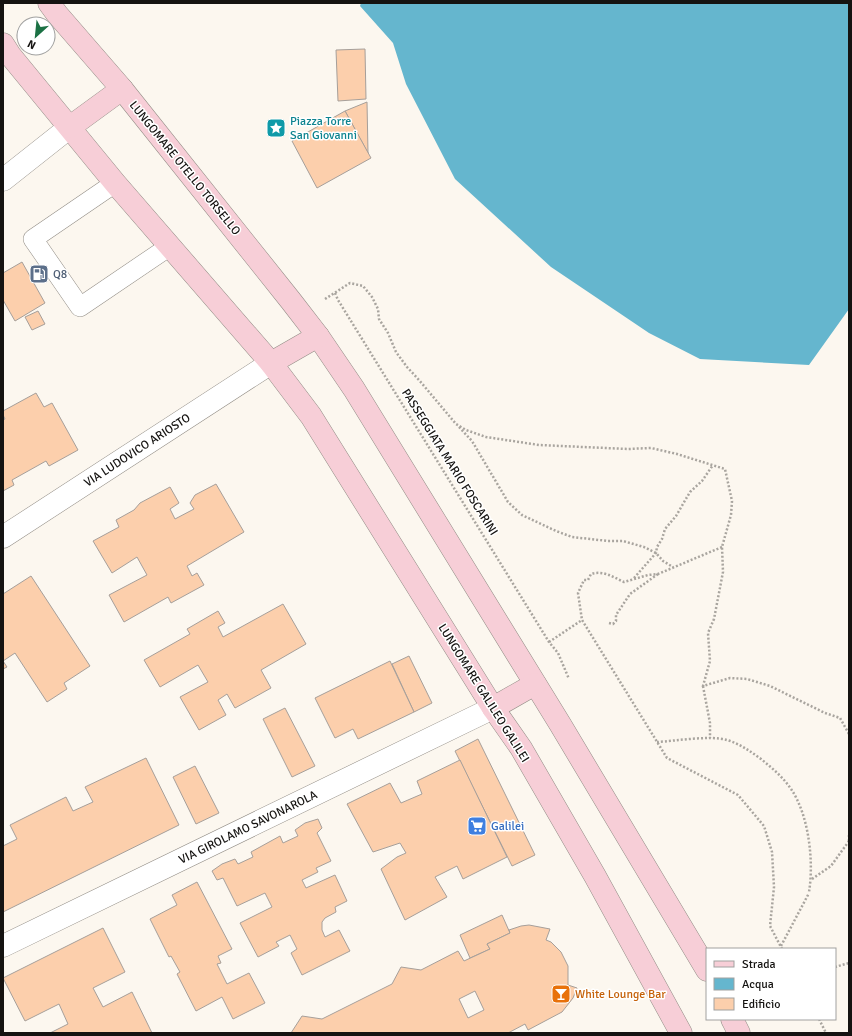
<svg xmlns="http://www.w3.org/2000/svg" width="852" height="1036" font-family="Signika,sans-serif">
  <rect width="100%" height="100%" fill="#fcf7ef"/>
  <!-- water -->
  <path fill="#65b6ce" d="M361 3H849V309L809 365 700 359 649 333 551 267 455 179 406 84 393 43 360 6Z"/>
  <!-- building -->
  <g fill="#fccfac" stroke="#a69f9a" fill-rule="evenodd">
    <path d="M365 49 366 99 338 101 336 50Z"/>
    <path d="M367 102 368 153 345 111Z"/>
    <path d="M345 111 371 158 317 188 292 141Z"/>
    <path d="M22 262 45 303 15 321 3 300V273Z"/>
    <path d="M38 311 45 324 32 330 25 317Z"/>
    <path d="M36 393 44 407 52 403 78 450 49 466 46 461 12 480 14 485 3 491V420L5 419 3 415V411Z"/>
    <path d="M216 484 244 532 187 566 192 576 197 573 204 585 171 603 168 597 124 622 109 595 147 575 137 557 112 573 93 541 119 527 116 520 134 510 140 503 170 487 179 503 170 509 175 519 194 509 190 503 195 495Z"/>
    <path d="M31 576 90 666 64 683 67 689 47 702 15 653 3 661 7 667 3 669V594Z"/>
    <path d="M283 604 306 644 261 670 271 688 235 708 227 694 218 700 226 715 199 730 180 697 208 682 198 665 160 687 144 660 190 634 187 629 218 611 225 623 218 627 223 637Z"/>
    <path d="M409 656 432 703 414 712 392 664Z"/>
    <path d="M390 661 414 712 358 739 353 729 335 738 315 698Z"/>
    <path d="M285 708 315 766 292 777 263 719Z"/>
    <path d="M478 739 535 855 512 866 455 751Z"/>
    <path d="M146 758 179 825 3 912V846L17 839 10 825 66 797 73 811 93 802 85 787Z"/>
    <path d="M460 760 507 857 463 879 457 866 435 877 447 897 405 920 381 869 397 857 406 853 400 843 373 852 347 804 390 783 401 803 422 794 417 781Z"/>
    <path d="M195 766 219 813 196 824 173 777Z"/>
    <path d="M318 819 322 828 317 833 331 861 316 868 318 872 302 880 306 888 335 875 347 901 335 907 336 912 325 918 322 922V930L325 937 339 930 350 951 302 975 291 953 297 949 290 935 276 942 279 946 258 957 240 923 272 907 265 893 237 906 223 878 217 880 212 871 222 864 235 859 238 864 253 857 251 852 280 836 283 843 298 836 295 830 305 823Z"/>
    <path d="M197 882 232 949 218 956 221 963 217 964 227 984 249 973 265 1003 233 1019 222 997 196 1011 177 974 180 972 171 956 169 957 150 919 177 905 172 895Z"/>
    <path d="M502 915 510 933 487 944 490 949 470 958 460 935Z"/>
    <path d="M529 925 550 929 546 940 551 942 561 952 568 966V985L577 988 573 998 562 1012 528 1030 525 1024 508 1033H291L302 1016 322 1019 392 984 401 967 421 970 458 951 464 961 490 949 487 944 510 933 509 930 521 926ZM475 991 484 1010 468 1018 459 999Z"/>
    <path d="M103 928 125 972 93 988 103 1007 132 992 152 1033H50L68 1024 59 1004 25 1021 3 978Z"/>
  </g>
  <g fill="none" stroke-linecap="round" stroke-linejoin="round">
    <defs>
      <path id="service" d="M115 183 33 239 80 307 170 246"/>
      <g id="minor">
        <path d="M3 180 70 127"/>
        <path d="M3 537 271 363"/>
        <path d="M3 946 493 708"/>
      </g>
      <g id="secondary">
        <path d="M49 3 57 14 122 89 291 301 318 336 354 389 560 724 707 970"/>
        <path d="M3 44 10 55 115 183 271 363 311 416 493 708 521 748 595 876 681 1033"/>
        <path d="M70 127 122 89"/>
        <path d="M271 363 318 336"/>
        <path d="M493 708 535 684"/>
        <path d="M732 1019 739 1033"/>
      </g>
    </defs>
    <!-- service casing -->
    <use href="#service" stroke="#928d86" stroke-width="20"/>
    <!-- minor casing -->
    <use href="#minor" stroke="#928d86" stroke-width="23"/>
    <!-- secondary casing -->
    <use href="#secondary" stroke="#928d86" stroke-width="23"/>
    <!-- path -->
    <g stroke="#a9a59f" stroke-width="2.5" stroke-dasharray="2 2" stroke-linecap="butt">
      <path d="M335 293 338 300 549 642 558 653 569 679"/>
      <path d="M325 299 350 283 363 286 372 297 378 309 379 319 388 333 396 352 407 367 419 380 456 424 466 430 486 437 539 445 628 449 651 448 677 454 725 469 732 501 731 515 722 547 723 572 714 619 708 633 710 661 703 686 730 678 747 679 770 686 825 713 840 718 849 734"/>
      <path d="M459 427 472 441 508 502 522 515 556 531 572 537 608 541H623L644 547 656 553 663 561 673 567"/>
      <path d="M722 547 658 574 648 575 624 582C613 577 603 570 591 574L588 580H584L578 593 582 620 667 758 738 795 764 826 772 852 774 887 770 926 782 949"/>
      <path d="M634 578 656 553 657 547 662 539 665 529 676 516 690 492 702 481 713 465"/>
      <path d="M609 623 613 624 616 621V615L630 594 658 574"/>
      <path d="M549 642 582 620"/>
      <path d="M703 686 710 723V738"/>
      <path d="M657 742C676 741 709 735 727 740 740 744 750 751 761 759 772 768 783 777 791 789 809 815 814 862 809 892"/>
      <path d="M849 841V835"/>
      <path d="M812 879 831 866 849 841"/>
      <path d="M781 946 809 893"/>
      <path d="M835 967 849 963"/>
      <path d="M819 1019 826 1033"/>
    </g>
    <!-- service -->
    <use href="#service" stroke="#fff" stroke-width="19"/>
    <!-- minor -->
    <use href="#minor" stroke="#fff" stroke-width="22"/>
    <!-- secondary -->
    <use href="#secondary" stroke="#f7ced7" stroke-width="22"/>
  </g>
  <!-- icons -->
  <defs>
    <symbol id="sight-square" viewBox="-11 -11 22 22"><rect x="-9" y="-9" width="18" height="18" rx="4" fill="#0f9aa8" stroke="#fff"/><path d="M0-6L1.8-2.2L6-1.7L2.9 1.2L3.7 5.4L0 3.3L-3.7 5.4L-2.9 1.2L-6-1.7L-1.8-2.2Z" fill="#fff"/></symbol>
    <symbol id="fuel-square" viewBox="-11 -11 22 22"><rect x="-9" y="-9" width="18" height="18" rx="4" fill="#5c6f8a" stroke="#fff"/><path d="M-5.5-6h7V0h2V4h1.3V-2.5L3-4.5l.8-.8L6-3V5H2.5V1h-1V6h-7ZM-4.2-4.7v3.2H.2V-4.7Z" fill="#fff"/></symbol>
    <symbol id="supermarket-square" viewBox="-11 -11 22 22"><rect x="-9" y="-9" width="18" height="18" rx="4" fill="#3f7fe0" stroke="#fff"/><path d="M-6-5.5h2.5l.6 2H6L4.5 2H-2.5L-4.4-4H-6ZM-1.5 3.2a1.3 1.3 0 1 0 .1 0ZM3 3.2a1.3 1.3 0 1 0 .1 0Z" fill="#fff"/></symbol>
    <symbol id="bar-square" viewBox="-11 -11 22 22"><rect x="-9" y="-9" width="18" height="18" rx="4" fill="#e8710a" stroke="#fff"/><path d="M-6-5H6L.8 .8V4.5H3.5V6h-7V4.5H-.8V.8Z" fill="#fff"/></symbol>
  </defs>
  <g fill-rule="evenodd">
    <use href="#sight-square" x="265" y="117" width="22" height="22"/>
    <use href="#fuel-square" x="28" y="263" width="22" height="22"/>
    <use href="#supermarket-square" x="466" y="815" width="22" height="22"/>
    <use href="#bar-square" x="550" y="983" width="22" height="22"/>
  </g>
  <g text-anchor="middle" stroke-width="3" stroke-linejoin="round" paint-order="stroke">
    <!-- culture labels -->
    <g font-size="12" fill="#0d838f" stroke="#fff" text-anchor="start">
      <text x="290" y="125">Piazza Torre<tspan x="290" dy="14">San Giovanni</tspan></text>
    </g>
    <!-- street labels -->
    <g font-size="12" fill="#151311" stroke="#fff">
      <text transform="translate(185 168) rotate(51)" y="4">LUNGOMARE OTELLO TORSELLO</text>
      <text transform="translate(137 450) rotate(-33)" y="4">VIA LUDOVICO ARIOSTO</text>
      <text transform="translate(450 462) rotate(58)" y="4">PASSEGGIATA MARIO FOSCARINI</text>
      <text transform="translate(484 693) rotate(58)" y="4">LUNGOMARE GALILEO GALILEI</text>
      <text transform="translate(248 827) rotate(-26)" y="4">VIA GIROLAMO SAVONAROLA</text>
    </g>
    <!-- service labels -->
    <g font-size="12" fill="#4e5e75" stroke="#fff" text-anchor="start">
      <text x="53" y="278">Q8</text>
    </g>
    <!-- shop labels -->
    <g font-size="12" fill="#366cbe" stroke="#fff" text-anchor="start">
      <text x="491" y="830">Galilei</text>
    </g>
    <!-- food labels -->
    <g font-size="12" fill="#c56008" stroke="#fff" text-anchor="start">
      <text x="575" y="998">White Lounge Bar</text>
    </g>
  </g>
  <!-- border -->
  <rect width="852" height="1036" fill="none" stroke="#151311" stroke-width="8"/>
  <!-- legend -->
  <rect x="706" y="948" width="130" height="72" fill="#ffffff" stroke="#a1a1a0"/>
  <rect x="714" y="961" width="20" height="6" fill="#f7ced7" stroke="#a1a1a0"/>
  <text x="742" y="968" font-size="12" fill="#151311">Strada</text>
  <rect x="714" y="978" width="20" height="12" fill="#65b6ce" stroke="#a1a1a0"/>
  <text x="742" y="988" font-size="12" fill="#151311">Acqua</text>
  <rect x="714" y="998" width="20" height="12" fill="#fccfac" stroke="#a1a1a0"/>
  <text x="742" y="1008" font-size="12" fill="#151311">Edificio</text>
  <!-- north arrow -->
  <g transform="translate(36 36) rotate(207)"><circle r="19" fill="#ffffff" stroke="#a1a1a0"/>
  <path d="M0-3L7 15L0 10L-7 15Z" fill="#1b7144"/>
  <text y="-6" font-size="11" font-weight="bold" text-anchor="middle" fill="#151311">N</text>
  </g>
</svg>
